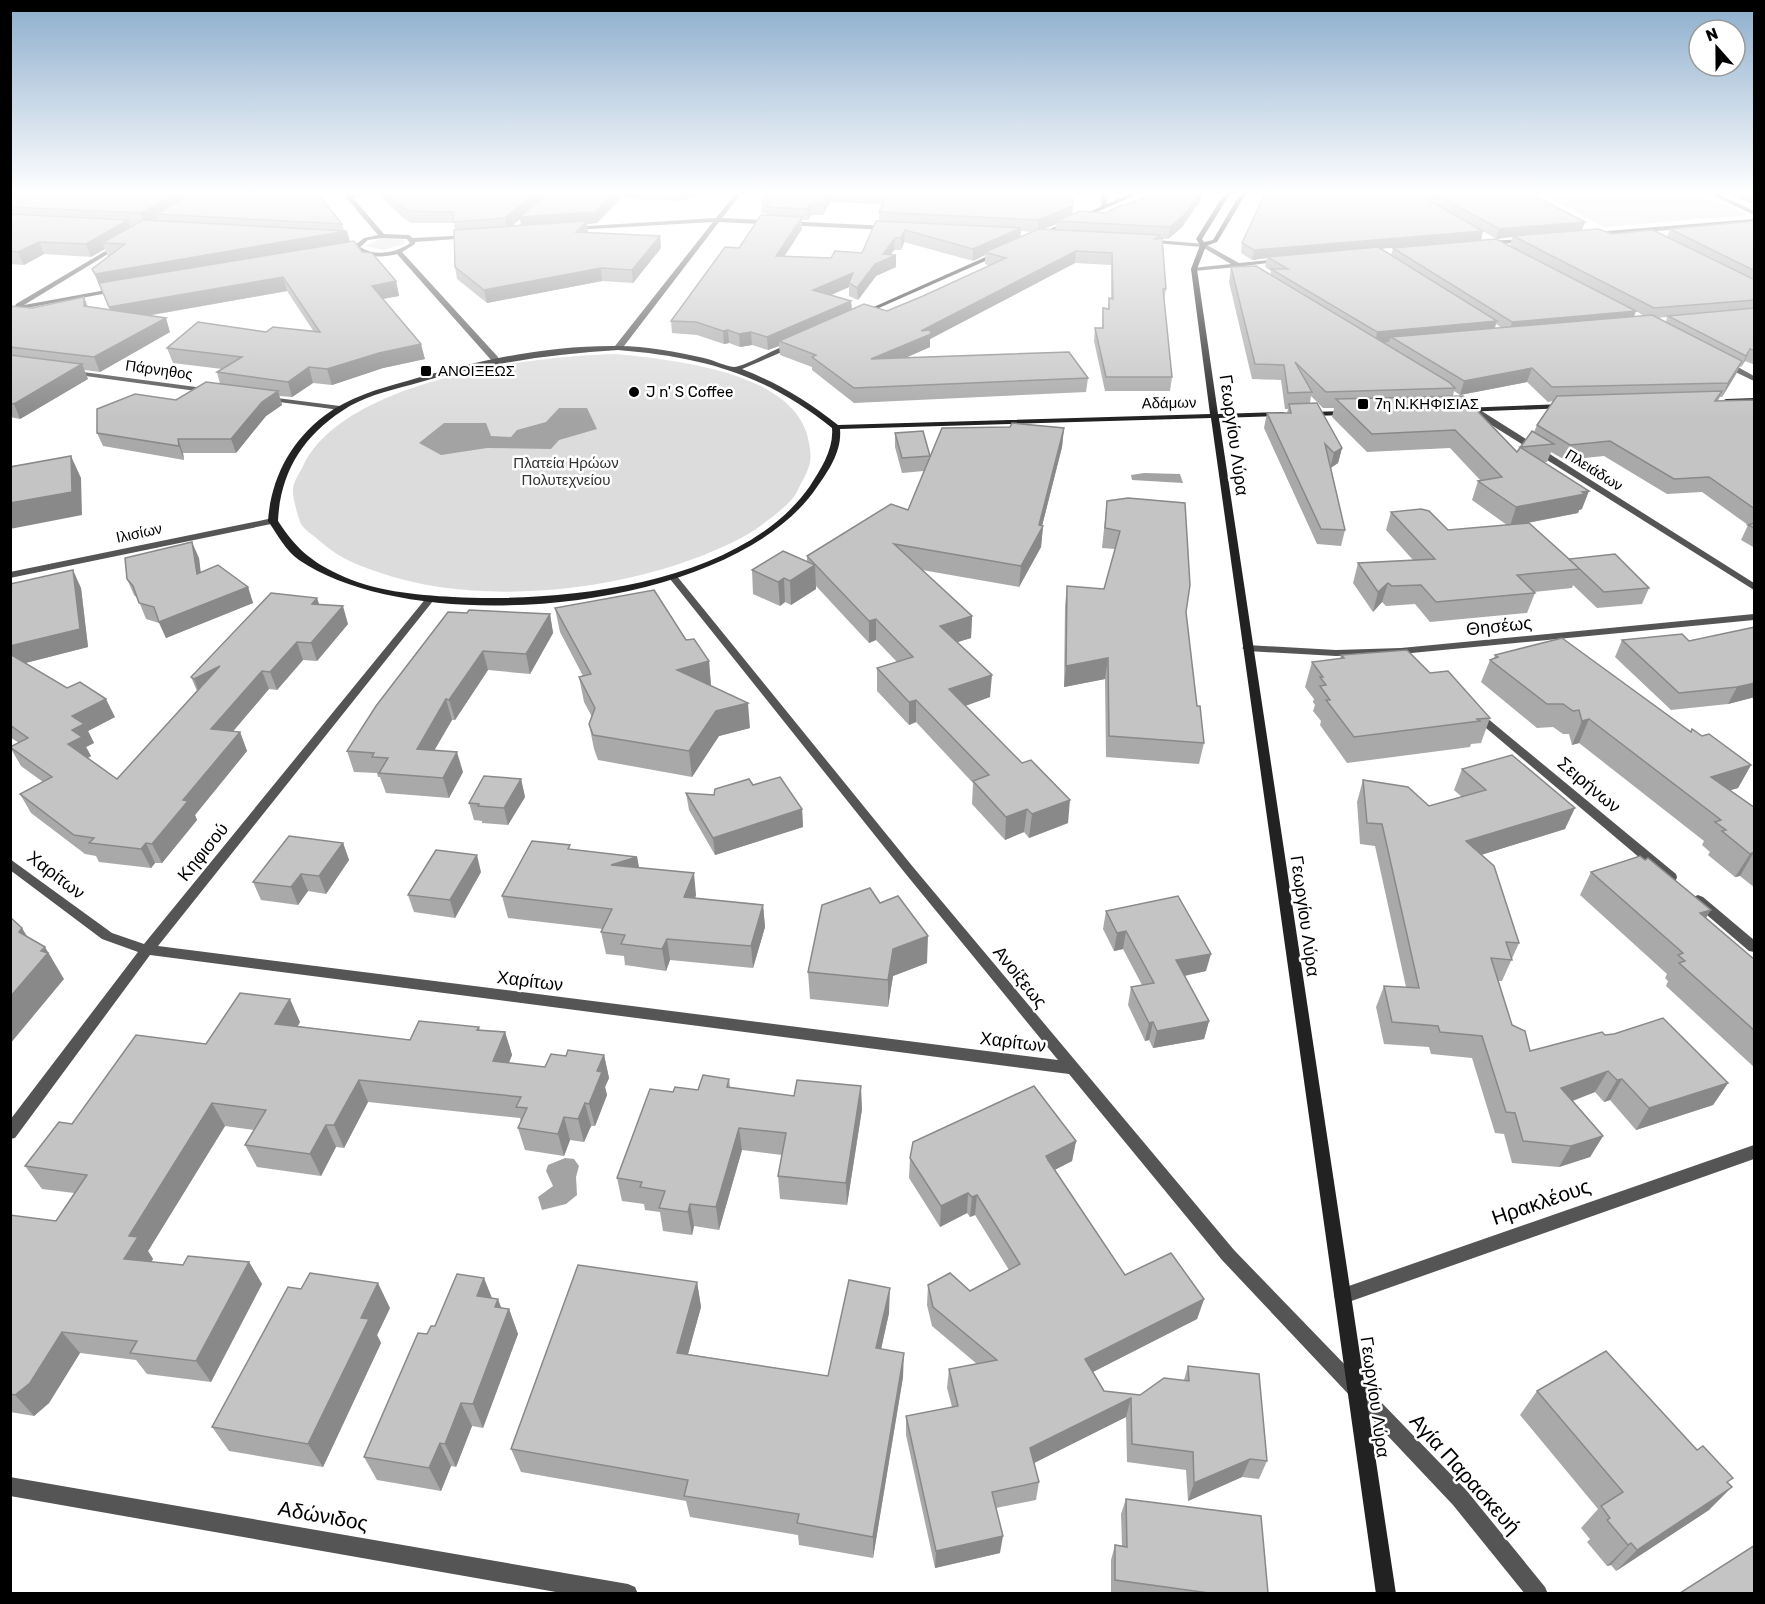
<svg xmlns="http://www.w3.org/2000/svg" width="1765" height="1604" font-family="Rubik,sans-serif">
  <rect width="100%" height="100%" fill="#fff"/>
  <!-- green -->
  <g fill="#dcdcdc">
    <path d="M1558 194H1701L1748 215 1604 227 1543 195Z"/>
    <path d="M382 238 404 240V244L383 250 366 246Z"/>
    <path d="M616 354C673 360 798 371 809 443 812 458 811 464 804 478 800 484 797 494 792 499 783 510 756 530 743 537 643 590 485 610 378 572 349 562 338 557 315 537 310 533 304 529 301 524 298 517 292 496 293 489 293 482 300 473 303 466 344 380 531 356 616 354Z"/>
  </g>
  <!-- water -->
  <g fill="#a3a3a3">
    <path d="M559 408H587L597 429 559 440 551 449 487 448 441 455 419 443 444 423H486L491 436 511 437 517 430 546 422Z"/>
    <path d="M1144 473 1180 474 1183 483 1132 480 1131 475Z"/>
    <path d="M565 1158 574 1159 579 1166 576 1177 577 1195 566 1204 542 1210 538 1197 553 1186 546 1171 548 1165Z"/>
  </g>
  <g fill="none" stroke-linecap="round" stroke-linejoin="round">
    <!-- street -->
    <g fill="#555" fill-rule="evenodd">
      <path d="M343 194H368L353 198 384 234 409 235 413 238 471 235 469 238 415 242V244L402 252 498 357V361H492L397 254C382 258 367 258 354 248V246L364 238 378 235ZM382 238 407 239 410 243C396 253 375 257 360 247L368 240Z"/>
      <path d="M735 194H741L722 218 888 226 891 228 888 230 719 222 621 350H615V346L713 222 573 230 571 227 716 218Z"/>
      <path d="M1102 194H1108L1107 207 1104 209 1101 207Z"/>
      <path d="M1710 194H1718L1754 211V215Z"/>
      <path d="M1754 219V223L1594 236 1591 234 1594 232Z"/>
      <path d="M1145 239 1205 244 1239 263 1281 259 1284 261 1244 266 1257 274 1258 275 1255 277 1237 267 1194 271 1191 269 1192 268 1231 264 1202 247 1143 242Z"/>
      <path d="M1528 239 1526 242 1487 245 1484 243 1487 241Z"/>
      <path d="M119 243 121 246 24 305 117 288 119 289V291L10 311V307L15 306 16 304Z"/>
      <path d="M1721 361H1727L1754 376V381L1721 365Z"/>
      <path d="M68 370 211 389 215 391 211 393 71 374H68Z"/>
      <path d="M261 396 340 406 344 408 340 410 264 400H261Z"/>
      <path d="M1466 405H1472L1754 583V590L1466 409Z"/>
      <path d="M273 518 278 521 276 523 10 578V572Z"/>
      <path d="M673 574 676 575 913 867 1234 1250 1467 1491 1545 1587 1548 1594H1525L1453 1505 1222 1260 1069 1074 150 955 15 1138 10 1139V1120L138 952 102 939 10 870V859L112 933 144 944 427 597H433V601L158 946 1058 1060 905 873 670 579V575Z"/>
      <path d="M1754 614V620L1401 654 1336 656 1247 651 1242 648 1247 645 1336 650 1401 648Z"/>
      <path d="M1477 712 1481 713 1676 874 1677 877 1676 880H1666L1473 717 1471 715Z"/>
      <path d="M1698 895 1703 897 1754 940V952L1749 951 1693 903 1691 900 1693 897Z"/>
      <path d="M1754 1145V1159L1343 1304 1337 1302 1334 1296 1337 1290 1343 1288Z"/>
      <path d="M10 1477 628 1584 635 1587 638 1594H567L10 1496Z"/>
    </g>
    <!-- secondary -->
    <g fill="#222" fill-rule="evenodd">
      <path d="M1130 194H1138L1039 237 1034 236Z"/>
      <path d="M1224 194H1230L1202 239 1204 242 1213 240 1240 194H1246L1217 242 1206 246 1197 269 1218 414 1283 412 1287 414 1283 416 1219 418 1396 1594H1376L1211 418 840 429C842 451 829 470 817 487 733 612 418 641 299 560 286 551 277 534 268 521 271 479 290 442 324 416 349 397 378 389 407 381 475 361 547 345 618 346 647 346 676 352 704 358 713 360 725 366 734 367 743 367 781 346 793 342L797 344 796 346 742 369C778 383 808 401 838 425L1210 414 1191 269 1200 245 1196 239ZM618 350C703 357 765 374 832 428 834 449 821 469 810 486 741 585 563 603 453 597 416 595 372 591 338 574 310 561 295 547 278 521 280 474 302 437 342 411 362 397 387 391 410 385 479 365 547 354 618 350Z"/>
      <path d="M999 251 1002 253 1001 254 863 315 858 314Z"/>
      <path d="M1754 398V402L1726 403 1722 401 1726 399Z"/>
      <path d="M1564 404 1568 406 1567 408 1462 412 1458 410 1462 408Z"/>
      <path d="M1348 411 1352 413 1351 415 1306 416 1302 414 1306 412Z"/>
    </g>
  </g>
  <!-- wall -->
  <g fill="#a9a9a9" fill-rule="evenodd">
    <path d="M10 194 342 224 344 231H347L350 242 396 281 399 296 383 299 425 359 383 368 332 385 313 383 292 397 279 396 282 405 266 416 236 453H183L184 460 103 446 97 433 220 384 217 372 222 369 173 363 167 348 266 332H314L287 291 147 316 170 332 100 372 84 370 88 379 20 419 10 417V306L32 308 88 307 110 310 92 269 108 257 105 249 91 257 44 254 24 265 10 264Z"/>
    <path d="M378 194H697L682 201 621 198 597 223 587 224 588 233 660 236 661 248 633 283 602 281 487 303 457 279 455 267V230L454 223H411L402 217ZM520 219 521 225 512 226Z"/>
    <path d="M766 194H1074L1072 214 1106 213 1201 200 1182 227 1168 239H1162L1166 289 1164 302 1172 377 1170 391H1105L1094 341 1095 328H1102L1103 308H1108L1109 298 1111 299V265L1075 263 930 339V347L905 358 1088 378 1086 392 854 403 812 370V367L780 355 779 346 768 350 752 345 740 347 729 343 724 344 697 335 672 333 671 321 739 248 767 215V213H761V201ZM830 202 883 204 879 212V221L862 253 831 258 784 256 802 229V220H808L811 215H823ZM1056 224 1055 230 1044 229ZM1021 231 1032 232 1020 237ZM904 242 973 261 985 255V264L990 266 923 296 887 311 852 310 851 301 831 295 849 287V296L858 300 876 276 896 267V255H891L894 250H901Z"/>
    <path d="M1265 194H1531L1585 222 1582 230 1612 234 1667 237 1670 229 1755 221V365L1745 361 1741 367 1740 366 1736 374 1722 397H1720L1718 401 1755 400V548L1741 540 1748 525 1702 492 1667 494 1604 456 1565 460 1551 452 1547 462H1544L1582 509 1579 510 1578 513 1528 523 1569 559 1649 588 1642 604 1597 608 1573 585 1572 588 1534 592 1535 593 1527 613 1430 622 1415 604 1386 606 1382 602 1373 612 1353 583 1358 563 1413 560 1386 530 1391 512 1448 530 1507 525 1472 500 1478 481H1481L1450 448 1367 452 1332 417 1334 408H1323L1311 396 1310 403 1342 448 1338 463 1331 468 1345 530 1341 546 1317 544 1264 428 1267 413H1287L1288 409H1285L1281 380 1252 379 1229 282 1231 267 1270 275 1271 271 1265 267 1267 258 1252 260 1241 253 1242 243ZM1483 231 1496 239 1512 237 1510 246 1481 240ZM1443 243 1393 248 1391 255 1381 249ZM1636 311 1644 316 1634 317ZM1667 317 1666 322 1658 318ZM1496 324 1502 328H1495ZM1527 382 1548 402 1553 401 1537 425 1534 432 1517 452 1453 396 1454 391 1460 395Z"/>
    <path d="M1729 194H1755V205Z"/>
    <path d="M1064 428 1062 447 1042 526H1043L1041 547 1019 587 922 570 972 616 971 638 957 642 990 697 965 706 1068 823 1029 838 1024 832 1005 840 972 804 973 783 916 722 909 725 877 691V668L897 662 876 640 869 643 816 586V589L791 605 785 602 780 606 753 594 752 570 807 561V556L908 510 924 471 902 473 895 447V433L923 431 930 457Z"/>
    <path d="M1107 501 1186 612 1197 706 1204 743 1199 764 1106 757 1105 679 1064 687 1065 606 1067 586 1104 589 1115 549 1102 548Z"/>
    <path d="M199 558 200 572 248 587 253 603 166 638 159 623 146 619 138 599 134 595 127 579Z"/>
    <path d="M10 584 81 588 88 647 25 663 115 717 88 731 94 743 86 747 91 756 88 758 117 779 197 691 191 677 319 604 348 624 317 661 303 660 277 690 269 689 233 731 240 732 247 751 195 815 197 820 162 863H155L151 868 99 862 96 856 85 854 31 813 20 794 43 782 21 766 10 747 19 743 10 737Z"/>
    <path d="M555 608 686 640 709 661 711 686 750 728 719 736 692 777 598 760 594 749 589 724 592 717 584 702 579 677 583 676 560 632Z"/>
    <path d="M467 613 550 614 553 633 530 674 488 670 455 720H452L434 750 463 772 449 798 386 793 380 777H378L377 773 354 772 347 751Z"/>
    <path d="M1755 627V697L1728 704 1671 710 1615 657 1622 640 1689 641Z"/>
    <path d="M1341 655 1430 673 1490 718 1481 743 1471 744 1470 747 1347 763 1320 725 1321 721 1313 711 1315 705 1313 702 1314 699 1305 687 1312 662 1340 659Z"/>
    <path d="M1495 655 1702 736 1751 765 1738 788 1730 790 1755 808V888L1740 876 1735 877 1708 855 1710 852 1702 845 1704 841 1579 743 1572 745 1569 734H1563L1553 727 1537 728 1481 682 1490 660 1494 658Z"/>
    <path d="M1462 769 1565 829 1481 855 1519 943 1502 981H1498L1512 1025 1530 1051 1605 1035 1728 1083 1713 1105 1636 1130 1610 1100 1604 1102 1595 1092 1573 1101 1603 1136 1590 1157 1559 1167 1512 1163 1504 1134 1495 1133 1472 1058 1431 1054 1429 1047 1384 1044 1376 1007 1384 986 1406 987 1375 846 1360 844 1357 802 1363 780 1429 806 1462 797 1454 790Z"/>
    <path d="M521 779 525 797 508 825 482 823V821L474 820 469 803Z"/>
    <path d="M753 785 802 809 803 827 715 855 689 810 686 793 714 795Z"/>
    <path d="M343 843 349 860 326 894 308 891 298 905 261 900 253 882Z"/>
    <path d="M571 849 637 857 639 868 696 895 695 899 763 905 765 927 753 968 670 960 666 971 625 965 624 956 606 954 601 932 603 929 508 918 502 896Z"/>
    <path d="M481 872 455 918 414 912 408 895Z"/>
    <path d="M1591 872 1706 918 1755 960V1068L1666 986 1668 981 1665 978 1667 974 1580 895Z"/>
    <path d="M1106 911 1206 971 1185 976 1209 1021 1204 1039 1153 1048 1149 1040 1145 1041 1128 1005 1131 987 1142 985 1123 949 1114 951 1103 929Z"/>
    <path d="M927 963 893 976 888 1007 810 999 808 972Z"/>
    <path d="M300 1022 298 1026 410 1040 479 1027 480 1030 505 1032 512 1055 509 1063 545 1067 566 1056 604 1055 609 1078 605 1087 607 1095 595 1126H591L584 1142 570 1140 564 1156 525 1150 518 1128 521 1122 520 1118 368 1102 344 1148 336 1147 321 1176 257 1167 245 1145 254 1130 225 1126 148 1251 153 1259 151 1262 183 1265 249 1262 262 1284 211 1382 147 1374 136 1360 80 1353 49 1403 34 1416 10 1412V1215L56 1221 74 1193 42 1189 25 1166 72 1124 206 1044Z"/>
    <path d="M729 1079 730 1087 862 1109 847 1205 780 1199 778 1176 782 1155 742 1150 719 1230 694 1226 692 1235 663 1231 660 1212 645 1210 644 1204 622 1201 617 1178 673 1092 698 1090Z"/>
    <path d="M1076 1141 1072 1161 1054 1170 1125 1275 1204 1299 1197 1319 1093 1372 1104 1391 1140 1395 1184 1380 1188 1366 1267 1461 1259 1479 1242 1477 1188 1501 1186 1470 1127 1462 1126 1417 1034 1463 1039 1482 1036 1500 996 1508 1000 1553 935 1568 906 1435V1416L952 1407 947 1388 949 1369 977 1364 932 1326 927 1305 928 1285 970 1291 1009 1270 975 1215 970 1217 967 1213 940 1227 909 1178 910 1158Z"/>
    <path d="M697 1282 701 1307 688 1354 828 1376 889 1313 881 1349 903 1377 873 1558 799 1545 798 1535 690 1517 686 1501 521 1472 511 1449Z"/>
    <path d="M492 1298 502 1308 509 1309 518 1334 483 1428 472 1426 456 1467 451 1466 441 1491 377 1480 364 1457 427 1334 435 1326Z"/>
    <path d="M390 1308 377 1335 381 1343 323 1467 229 1451 212 1427Z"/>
    <path d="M1537 1391 1728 1483 1709 1510 1616 1571 1611 1565 1607 1566 1587 1542 1590 1539 1581 1528 1598 1509 1520 1415Z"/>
    <path d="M1126 1499 1268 1593H1111V1560L1115 1545 1122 1546 1121 1514Z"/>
  </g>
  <!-- shaded-wall -->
  <g fill="#898989">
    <path d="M175 194H199L156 214 158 218 145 226 141 213Z"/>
    <path d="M534 194H620L621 198 597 223 587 224 588 233 522 228 520 219 507 230 505 218Z"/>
    <path d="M682 194H697L682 201Z"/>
    <path d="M828 194H830V202L823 215V204Z"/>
    <path d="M1074 194 1072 217 1056 221V224L1038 232V220Z"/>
    <path d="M1199 194H1202L1201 200 1182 227 1168 239 1170 227Z"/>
    <path d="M811 203V215L808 220 807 209Z"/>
    <path d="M802 217V229L777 268 776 256Z"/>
    <path d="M128 220 132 233 102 243 105 249 91 257 86 244Z"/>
    <path d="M1585 222 1581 232 1513 236 1512 237 1496 239 1499 229Z"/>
    <path d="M1021 228 1020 240 985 252V255L973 261V249Z"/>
    <path d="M905 230 904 242 901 250V238Z"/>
    <path d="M347 231 351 246 101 289 95 274Z"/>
    <path d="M1483 231 1481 240 1269 258 1267 257V258L1252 260 1254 250Z"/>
    <path d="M660 236 661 248 633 283 632 270Z"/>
    <path d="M895 238 894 250 888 258 896 255V267L876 276 858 300 857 288Z"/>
    <path d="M39 242 44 254 24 265 18 252Z"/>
    <path d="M1076 251 1075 263 930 339V347L871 373V359L921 331Z"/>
    <path d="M601 268 602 281 487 303 484 290Z"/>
    <path d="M853 273 849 283V287L813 303V290Z"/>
    <path d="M283 277 287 291 115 321 109 307Z"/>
    <path d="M396 281 399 296 376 300 372 286Z"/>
    <path d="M84 297 89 310 84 306Z"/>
    <path d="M851 301 852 314 779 341V346L768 350 767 337Z"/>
    <path d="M1636 311 1632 320 1509 332 1512 322Z"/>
    <path d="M166 318 170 332 100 372 94 357Z"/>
    <path d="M1497 321 1493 332 1391 337 1389 342 1375 344 1377 332Z"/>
    <path d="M728 330 729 343 724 344 723 331Z"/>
    <path d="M751 332 752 345 740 347 739 334Z"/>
    <path d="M421 344 425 359 383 368 332 385 327 369 379 353Z"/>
    <path d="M1750 349 1745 361 1741 367 1746 356Z"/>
    <path d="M1742 361 1736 374 1722 397 1728 383Z"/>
    <path d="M82 364 88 379 20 419 14 404Z"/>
    <path d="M309 367 313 383 292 397 288 382Z"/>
    <path d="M1532 368 1527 382 1460 395 1464 381Z"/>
    <path d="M278 391 282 405 266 416 236 453 231 439 262 402Z"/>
    <path d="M1064 428 1062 447 1041 530 1043 526 1041 547 1019 587 1021 566 1039 525Z"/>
    <path d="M178 439 183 453 184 460 179 446Z"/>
    <path d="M1342 448 1338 463 1330 468 1334 453Z"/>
    <path d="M71 456 81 478 82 515 10 529V503Z"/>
    <path d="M1589 491 1582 509 1579 510 1578 513 1510 526 1516 507Z"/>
    <path d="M192 542 199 558 203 590 197 574Z"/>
    <path d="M815 565 816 589 791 605 790 581Z"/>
    <path d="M73 570 81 588 88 647 10 667V646Z"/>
    <path d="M784 578 785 602 780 606 778 582Z"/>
    <path d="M1388 583 1382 602 1373 612 1378 592Z"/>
    <path d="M248 587 253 603 166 638 159 622Z"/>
    <path d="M317 598 323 615 312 604Z"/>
    <path d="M343 606 348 624 317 661 311 643Z"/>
    <path d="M550 614 553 633 530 674 526 654Z"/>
    <path d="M972 616 971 638 939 648 940 626Z"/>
    <path d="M876 619V640L869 643V621Z"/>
    <path d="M297 642 303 660 277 690 270 672Z"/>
    <path d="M483 651 488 670 455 720 449 700Z"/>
    <path d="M1108 658 1105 679 1064 687 1066 666Z"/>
    <path d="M709 661 711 686 677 670Z"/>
    <path d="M220 666 201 698 194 679Z"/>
    <path d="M262 671 269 689 219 748 211 729Z"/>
    <path d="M992 675 990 697 948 712 949 689Z"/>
    <path d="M1755 683V697L1728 704 1737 687Z"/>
    <path d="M106 699 115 717 88 731 94 743 86 747 91 756 78 763 68 744 72 730V716Z"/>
    <path d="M446 699 452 720 423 770 417 749Z"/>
    <path d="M916 700V722L909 725V702Z"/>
    <path d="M748 703 750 728 719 736 692 777 689 751 716 711Z"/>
    <path d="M1589 719 1579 743 1572 745 1582 721Z"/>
    <path d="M240 732 247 751 195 815 197 820 162 863 152 844 183 800Z"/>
    <path d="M457 752 463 772 449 798 443 778Z"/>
    <path d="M1751 765 1738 788 1698 800 1711 777Z"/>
    <path d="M521 779 525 797 508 825 504 808Z"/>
    <path d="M1070 800 1068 823 1029 838 1032 814Z"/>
    <path d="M1575 808 1565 829 1458 862 1466 841Z"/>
    <path d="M802 809 803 827 715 855 713 838Z"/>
    <path d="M1027 809 1024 832 1005 840 1006 817Z"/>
    <path d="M146 843 155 863 151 868 141 849Z"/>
    <path d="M343 843 349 860 326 894 319 876Z"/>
    <path d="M1754 852 1740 876 1735 877 1750 854Z"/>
    <path d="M477 855 481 872 455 918 450 900Z"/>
    <path d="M637 857 641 878 611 865Z"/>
    <path d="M694 873 696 895 687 919 684 897Z"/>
    <path d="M301 874 308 891 298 905 291 887Z"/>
    <path d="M763 905 765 927 753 968 751 946Z"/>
    <path d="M1711 910 1697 933 1700 913Z"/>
    <path d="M22 928 38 954 19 932Z"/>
    <path d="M1126 931 1123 949 1114 951 1117 933Z"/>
    <path d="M928 936 927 963 893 976 888 1007V980L893 949Z"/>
    <path d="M667 939 670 960 666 971 662 949Z"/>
    <path d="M45 947 64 979 10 1044V997Z"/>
    <path d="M1211 954 1206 971 1173 978 1176 960Z"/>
    <path d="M290 999 300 1022 285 1046 275 1024Z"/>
    <path d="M1209 1021 1204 1039 1153 1048 1157 1031Z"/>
    <path d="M1153 1022 1149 1040 1145 1041 1149 1023Z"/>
    <path d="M505 1032 512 1055 500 1083 493 1061Z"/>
    <path d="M604 1055 609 1078 605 1087 607 1095 595 1126 589 1104 597 1071Z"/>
    <path d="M1608 1071 1595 1092 1550 1109 1561 1088Z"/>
    <path d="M1622 1079 1610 1100 1604 1102 1617 1080Z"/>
    <path d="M359 1080 368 1102 344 1148 334 1125Z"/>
    <path d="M1728 1083 1713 1105 1636 1130 1649 1108Z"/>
    <path d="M861 1086 862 1109 847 1205 846 1183Z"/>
    <path d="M212 1103 225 1126 148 1251 153 1259 139 1281 124 1259 129 1236Z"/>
    <path d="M585 1103 591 1126 584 1142 578 1119Z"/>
    <path d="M564 1117 570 1140 564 1156 558 1134Z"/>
    <path d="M326 1125 336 1147 321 1176 310 1154Z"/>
    <path d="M739 1128 742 1150 719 1230 716 1207Z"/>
    <path d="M1603 1136 1590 1157 1559 1167 1571 1146Z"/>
    <path d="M1076 1141 1072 1161 1043 1176 1046 1156Z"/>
    <path d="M968 1193 967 1213 940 1227 941 1206Z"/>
    <path d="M977 1195 975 1215 970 1217 972 1197Z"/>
    <path d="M690 1204 694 1226 692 1235 688 1212Z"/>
    <path d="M249 1262 262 1284 211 1382 196 1361Z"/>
    <path d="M484 1278 494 1303 477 1296Z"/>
    <path d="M697 1282 701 1307 682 1376 677 1353Z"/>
    <path d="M378 1283 390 1308 377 1335 381 1343 323 1467 308 1444 361 1318Z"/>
    <path d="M890 1288 889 1313 876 1372V1348Z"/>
    <path d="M498 1299 505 1318 509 1309 518 1334 483 1428 473 1404 495 1307Z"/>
    <path d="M1204 1299 1197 1319 1081 1378 1085 1359Z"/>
    <path d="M62 1332 80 1353 49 1403 34 1416 15 1395Z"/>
    <path d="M904 1353 903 1377 873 1558V1537Z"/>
    <path d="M1131 1398 1126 1417 1026 1467 1030 1448Z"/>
    <path d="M461 1403 472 1426 456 1467 445 1444Z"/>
    <path d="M440 1443 451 1466 441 1491 429 1468Z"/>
    <path d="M1250 1459 1242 1477 1188 1501 1194 1483Z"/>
    <path d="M1732 1487 1709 1510 1616 1571 1637 1550Z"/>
    <path d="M1003 1536 1000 1553 935 1568 936 1551Z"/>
    <path d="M1631 1543 1611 1565 1607 1566 1628 1545Z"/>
  </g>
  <!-- building -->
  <g fill="#c4c4c4" stroke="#898989" stroke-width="1.5">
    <path d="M10 194H175L141 213 10 207Z"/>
    <path d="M191 194H318L342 224 156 214Z"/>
    <path d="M387 194H534L505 218 453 222V212L408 211 399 206Z"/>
    <path d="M546 194H612L595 212 520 217Z"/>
    <path d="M766 194H828L823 204 811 203 807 209 767 207 770 202 761 201Z"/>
    <path d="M887 194H1074L1073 206 1038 220 879 212Z"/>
    <path d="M1152 194H1199L1184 215 1170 227 1056 221 1080 211 1106 213 1119 206 1129 204Z"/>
    <path d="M1265 194H1418L1483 231 1254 250 1242 243Z"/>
    <path d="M1435 194H1531L1585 222 1499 229Z"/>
    <path d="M10 214 128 220 86 244 39 242 18 252 10 251Z"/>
    <path d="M761 215 802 217 776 256 831 258 835 251 862 253 876 221 1021 228 973 249 905 230 901 238H895L883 254 896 255 875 264 857 288 849 283 853 273 813 290 851 301 767 337 751 332 739 334 728 330 723 331 696 322 671 321 725 247 739 248Z"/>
    <path d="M143 220 347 231 95 274 92 269 125 244 102 243Z"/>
    <path d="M587 221 576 232 660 236 632 270 601 268 484 290 455 267 454 230Z"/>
    <path d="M1755 221V271L1670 229Z"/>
    <path d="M1039 229 1160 235 1155 239 1162 238 1166 289H1163L1172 377H1106L1095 328H1103V308L1109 309V298L1113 299 1112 253 1076 251 921 331 930 330 931 334 871 359 1069 352 1088 378 854 388 812 357 816 355 779 341 864 304 887 311 923 296 1006 258 985 252Z"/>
    <path d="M1598 229 1612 234 1653 230 1755 280V300L1654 308 1513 236Z"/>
    <path d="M1496 239 1636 311 1512 322 1393 248Z"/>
    <path d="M354 241 362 252 372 253 396 281 372 286 421 344 379 353 327 369 309 367 288 382 217 372 242 357 167 348 198 322 266 332 273 327 320 332 283 277 109 307 99 283Z"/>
    <path d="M1378 247 1497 321 1377 332 1271 269H1288L1267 257Z"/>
    <path d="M1256 266 1449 382 1455 388 1326 392 1295 362 1312 392 1288 393 1284 365 1255 364 1231 267Z"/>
    <path d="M84 297V306L166 318 94 357 10 347V306L32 308Z"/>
    <path d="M1755 308V351L1750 349 1746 356 1668 316Z"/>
    <path d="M1652 315 1742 361 1728 383 1552 387 1532 368 1464 381 1391 337Z"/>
    <path d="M10 355 82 364 14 404 10 403Z"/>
    <path d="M206 382 278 391 262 402 231 439H178L179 446 97 433V409L135 394 176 400Z"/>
    <path d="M1722 391 1715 401 1755 400V509L1709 477 1674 479 1610 441 1570 445 1537 425 1557 396Z"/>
    <path d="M1463 396 1517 452 1532 431 1554 444 1520 447 1589 491 1582 492 1585 494 1516 507 1478 481 1502 477 1455 430 1372 434 1336 399Z"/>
    <path d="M1317 403 1342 448 1334 453 1325 444 1345 530 1321 529 1267 413H1291L1289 404Z"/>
    <path d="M1012 423 1064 428 1039 525 1043 526 1021 566 894 544 972 616 940 626 992 675 949 689 1022 763 1031 760 1070 800 1032 814 1027 809 1006 817 973 781 989 775 916 700 909 702 877 668 913 657 876 619 869 621 807 556 891 504 908 510 942 428 1010 427Z"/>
    <path d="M923 431 930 456 902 458 895 433Z"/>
    <path d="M71 456 72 492 10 503V467Z"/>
    <path d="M1128 498 1185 503 1190 585 1186 612 1197 706H1200L1204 743 1109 736 1108 658 1066 666 1067 586 1104 589 1120 531 1105 528 1107 501Z"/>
    <path d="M1421 509 1429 511 1448 530 1529 523 1580 569 1517 575 1535 593 1436 602 1421 585 1392 586 1388 583 1378 592 1358 563 1435 559 1391 512Z"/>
    <path d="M1755 523V528L1748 525Z"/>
    <path d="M192 542 197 574 218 565 248 587 159 622 154 607 139 603 133 586 127 579 125 558Z"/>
    <path d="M783 551 815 565 790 581 784 578 778 582 752 570Z"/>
    <path d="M1615 554 1649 588 1604 592 1569 559Z"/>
    <path d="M73 570 80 629 10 646V584Z"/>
    <path d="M654 590 686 640 694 639 709 661 677 670 748 703 716 711 689 751 593 735 589 724 595 708 579 677 591 674 555 608Z"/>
    <path d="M271 593 317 598 312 604 343 606 311 643 297 642 270 672 262 671 211 729 240 732 183 800 188 801 152 844 146 843 141 849 89 843 94 838 74 835 20 794 52 777 10 747 28 738 10 725V654L67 688 80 682 106 699 72 716 84 724 72 730 82 737 68 744 117 779 220 666 194 679 191 677Z"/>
    <path d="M469 610 550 614 526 654 483 651 449 700 446 699 417 749 457 752 443 778 379 773 388 758 372 757 374 753 347 751 376 706 448 612 467 613Z"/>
    <path d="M1755 627V683L1737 687 1679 693 1622 640 1682 634 1689 641Z"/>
    <path d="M1562 638 1691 732 1692 729 1702 736 1709 734 1751 765 1711 777 1755 808V852L1750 854 1722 831 1726 830 1715 822 1721 820 1589 719 1582 721 1579 710 1573 711 1563 704H1547L1490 660 1498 657 1495 655Z"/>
    <path d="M1407 650 1430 673 1448 671 1490 718 1477 719 1480 721 1354 737 1326 700H1330L1320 686 1326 685 1320 677H1323L1312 662 1344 658 1341 655Z"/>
    <path d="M1512 755 1575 808 1466 841 1494 866 1519 943 1506 942 1512 960 1491 958 1512 1025 1525 1031 1530 1051 1602 1032 1605 1035 1614 1034 1663 1018 1728 1083 1649 1108 1622 1079 1617 1080 1608 1071 1561 1088 1603 1136 1571 1146 1523 1141 1515 1113 1506 1112 1482 1036 1440 1032 1438 1026 1392 1022 1384 986 1419 988 1382 824 1367 823 1363 780 1408 787 1429 806 1486 790 1462 769Z"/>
    <path d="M484 776 521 779 504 808 478 806 479 804 469 803Z"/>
    <path d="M780 777 802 809 713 838 686 793 714 795 715 789 749 779 753 785Z"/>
    <path d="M289 836 343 843 319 876 301 874 291 887 253 882Z"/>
    <path d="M532 841 570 845 568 849 637 857 611 865 694 873 684 897 763 905 751 946 667 939 662 949 621 944 625 935 601 932 612 909 502 896Z"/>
    <path d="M436 850 477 855 450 900 408 895Z"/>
    <path d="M1640 856 1645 860 1648 858 1711 910 1700 913 1755 960V1031L1679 963 1685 961 1678 955 1683 953 1591 872Z"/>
    <path d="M870 888 880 903 898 896 928 936 893 949 888 980 808 972 822 905Z"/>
    <path d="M1178 896 1211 954 1176 960 1209 1021 1157 1031 1153 1022 1149 1023 1131 987 1154 983 1126 931 1117 933 1106 911Z"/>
    <path d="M10 917 22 928 19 932 45 947 41 951 48 953 10 997Z"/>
    <path d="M240 993 290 999 275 1024 410 1040 419 1021 479 1027 477 1030 505 1032 493 1061 545 1067 551 1054 566 1056 568 1050 604 1055 597 1071 602 1072 589 1104 585 1103 578 1119 564 1117 558 1134 518 1128 527 1108 516 1107 521 1097 359 1080 334 1125H326L310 1154 245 1145 266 1110 212 1103 129 1236 138 1237 124 1259 183 1265 188 1256 249 1262 196 1361 130 1353 137 1341 62 1332 30 1383 15 1395 10 1394V1215L56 1221 87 1175 25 1166 59 1122 72 1124 136 1035 206 1044Z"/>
    <path d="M703 1075 729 1079 727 1087 794 1096 797 1080 861 1086 846 1183 778 1176 786 1133 739 1128 716 1207 690 1204 688 1212 659 1208 665 1191 640 1187 642 1182 617 1178 650 1089 673 1092 675 1087 698 1090Z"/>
    <path d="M1034 1086 1076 1141 1046 1156 1048 1160 1125 1275 1171 1253 1204 1299 1085 1359 1104 1391 1140 1395 1164 1378 1189 1381 1188 1366 1259 1374 1267 1461 1250 1459 1194 1483 1193 1452 1132 1444 1131 1398 1030 1448 1039 1482 992 1492 1003 1536 936 1551 906 1416 958 1406 949 1369 997 1360 933 1307 928 1285 950 1273 970 1291 1020 1264 977 1195 972 1197 968 1193 941 1206 910 1158 913 1142Z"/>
    <path d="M578 1265 697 1282 677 1353 828 1376 849 1280 890 1288 876 1348 904 1353 873 1537 797 1523 799 1514 684 1496 688 1480 511 1449Z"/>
    <path d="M310 1273 378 1283 361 1318 369 1319 308 1444 212 1427 288 1287 301 1289Z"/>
    <path d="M457 1274 484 1278 477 1296 498 1299 495 1307 509 1309 473 1404 461 1403 445 1444 440 1443 429 1468 364 1457 418 1333 427 1334 431 1326H435Z"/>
    <path d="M1606 1351 1697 1450 1703 1446 1733 1478 1727 1482 1732 1487 1637 1550 1631 1543 1628 1545 1607 1520 1610 1518 1601 1506 1623 1492 1537 1391Z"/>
    <path d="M1126 1499 1261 1516 1268 1593H1209L1115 1580V1545L1127 1547Z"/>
    <path d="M1755 1545V1593H1680Z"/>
  </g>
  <!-- sky -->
  <linearGradient id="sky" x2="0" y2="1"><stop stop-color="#8cadcc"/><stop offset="0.46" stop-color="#fff"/><stop offset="1" stop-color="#fff" stop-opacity="0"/></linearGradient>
  <rect width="1765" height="419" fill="url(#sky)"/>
  <!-- markers -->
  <g fill="#000" stroke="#fff" stroke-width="2">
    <rect x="420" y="365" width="12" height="12" rx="3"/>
    <circle cx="634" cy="392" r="6"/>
    <rect x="1357" y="398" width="12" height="12" rx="3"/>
  </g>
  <g text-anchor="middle" stroke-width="5" stroke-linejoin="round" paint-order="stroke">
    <!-- far-street labels -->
    <g font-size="15" fill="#000" stroke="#fff">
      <text transform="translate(159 370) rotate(8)" y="5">Πάρνηθος</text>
      <text transform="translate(1169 403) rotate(-1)" y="5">Αδάμων</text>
      <text transform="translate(1594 470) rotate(32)" y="5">Πλειάδων</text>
      <text transform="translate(139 533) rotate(-12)" y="5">Ιλισίων</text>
    </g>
    <!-- far-poi labels -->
    <g font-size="15" fill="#000" stroke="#fff" text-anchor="start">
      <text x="438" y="376">ΑΝΟΙΞΕΩΣ</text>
      <text x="646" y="397">J n' S Coffee</text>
      <text x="1375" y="409">7η Ν.ΚΗΦΙΣΙΑΣ</text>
    </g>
    <!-- far-park labels -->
    <g font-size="15" fill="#333" stroke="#fff">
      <text x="566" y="468">Πλατεία Ηρώων<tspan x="566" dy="17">Πολυτεχνείου</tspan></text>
    </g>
    <!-- street labels -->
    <g font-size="18" fill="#000" stroke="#fff">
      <text transform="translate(1234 435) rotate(82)" y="6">Γεωργίου Λύρα</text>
      <text transform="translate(1499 626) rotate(-6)" y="6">Θησέως</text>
      <text transform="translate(1589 785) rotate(40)" y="6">Σειρήνων</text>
      <text transform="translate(203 852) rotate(-51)" y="6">Κηφισού</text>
      <text transform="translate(56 875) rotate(37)" y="6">Χαρίτων</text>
      <text transform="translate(1305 916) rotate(82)" y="6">Γεωργίου Λύρα</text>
      <text transform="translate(1020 977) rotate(51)" y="6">Ανοίξεως</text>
      <text transform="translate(530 981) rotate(7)" y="6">Χαρίτων</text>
      <text transform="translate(1013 1042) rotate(7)" y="6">Χαρίτων</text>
      <text transform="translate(1375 1397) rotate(82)" y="6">Γεωργίου Λύρα</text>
    </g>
    <!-- near-street labels -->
    <g font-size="21" fill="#000" stroke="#fff">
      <text transform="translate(1541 1202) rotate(-19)" y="7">Ηρακλέους</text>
      <text transform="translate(1465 1474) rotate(48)" y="7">Αγία Παρασκευή</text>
      <text transform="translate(323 1516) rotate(10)" y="7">Αδώνιδος</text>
    </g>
  </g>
  <!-- border -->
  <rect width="1765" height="1604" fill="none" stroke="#000000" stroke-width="24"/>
  <!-- north arrow -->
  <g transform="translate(1717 48) rotate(339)"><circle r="28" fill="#ffffff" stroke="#999999" stroke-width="1.5"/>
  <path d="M0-4.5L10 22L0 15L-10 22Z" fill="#000000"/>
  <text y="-9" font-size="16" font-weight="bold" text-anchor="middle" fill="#000000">N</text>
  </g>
</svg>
